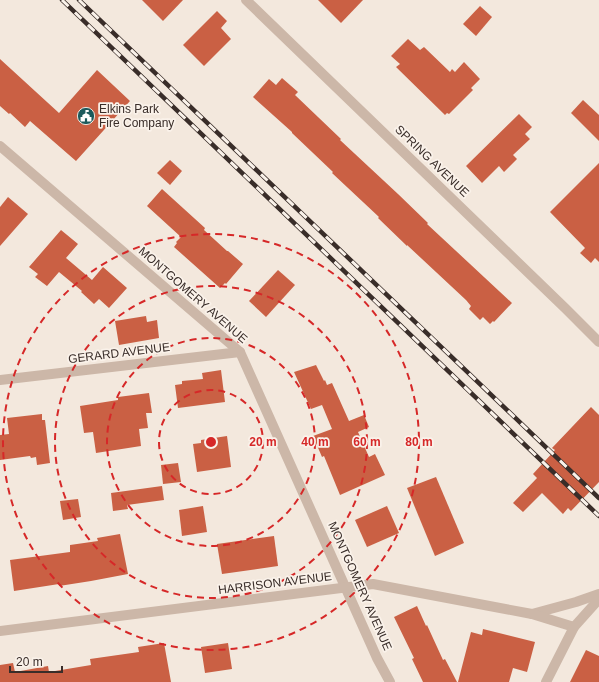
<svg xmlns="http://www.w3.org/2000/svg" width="599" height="682" font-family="Arial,sans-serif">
  <rect width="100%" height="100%" fill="#f3e8dd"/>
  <!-- building -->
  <g fill="#ca6044">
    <path d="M142 0H183L163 21Z"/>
    <path d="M318 0H363L341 23Z"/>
    <path d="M480 6 492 17 476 36 463 24Z"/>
    <path d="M217 11 227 21 221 28 231 39 204 66 183 45Z"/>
    <path d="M408 39 420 50 424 47 450 72 452 69 455 72 464 62 480 79 471 88 473 90 449 114 447 113 445 115 396 67 400 64 391 56Z"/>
    <path d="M0 59 59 113 97 70 130 101 76 161 30 121 25 127 10 113 9 114 0 106Z"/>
    <path d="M282 78 298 92 295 95 341 139 340 140 398 194 428 223 427 224 512 303 494 322 493 321 490 324 483 317 480 320 469 309 471 306 466 300 407 245V246L378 218 379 217 332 173 333 172 292 133V132L253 97 269 79 276 85Z"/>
    <path d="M583 100 599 115V141L571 113Z"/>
    <path d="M519 114 532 127 525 134 530 139 513 155 517 159 504 172 499 166 482 183 466 166Z"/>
    <path d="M170 160 182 171 170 185 157 173Z"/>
    <path d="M599 163V262L595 258 591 263 580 253 585 248 550 212Z"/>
    <path d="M162 189 205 228 204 230 227 251H228L243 264 226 284 225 283 220 288 174 247 177 243 176 242 181 237 147 206Z"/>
    <path d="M8 197 28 214 0 246V207Z"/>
    <path d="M61 230 78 244 66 258 92 280 103 267 127 288 109 308 99 299 94 304 81 292 82 291 59 272 47 286 35 277 38 274 29 267Z"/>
    <path d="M278 270 295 285 266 317 249 301Z"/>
    <path d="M146 316 147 322 157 320 159 338 119 345 115 321Z"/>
    <path d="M316 365 324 381 325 380 327 385 332 383 349 421 364 415 369 427 358 432 369 457 375 454 385 475 340 495 324 456 322 457 313 436 332 429 322 405 311 409 294 372Z"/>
    <path d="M221 370 225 402 178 408 175 385 182 384V381L203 379 202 373Z"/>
    <path d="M149 393 152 413H146L148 428 139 429 141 446 96 453 93 432 84 433 80 406 118 400V397Z"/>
    <path d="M591 407 599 415V482L571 511 568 508 563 514 542 493 523 512 513 503 537 478 533 474 555 450 552 448Z"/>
    <path d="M42 414V420H45L50 463 37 465 36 457 31 458 30 456 0 460V435L9 434 7 418Z"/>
    <path d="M227 436 231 467 197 472 193 444 201 443V440Z"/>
    <path d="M178 463 181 482 163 484 161 465Z"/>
    <path d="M436 477 464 543 435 556 407 488Z"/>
    <path d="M162 486 164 500 127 505 128 509 113 511 111 493Z"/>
    <path d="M78 499 81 517 63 520 60 501Z"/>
    <path d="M203 506 207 532 182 536 179 510Z"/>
    <path d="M387 506 399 533 367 547 355 520Z"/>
    <path d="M120 534 128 574 91 581 59 586V584L14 591 10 560 70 552V545L98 541 97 538Z"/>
    <path d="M274 536 278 566 222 574 217 544Z"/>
    <path d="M417 606 426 626 427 625 443 660 445 659 457 682H423L412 659 414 658 394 617Z"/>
    <path d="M483 629 535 642 527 672 513 668 509 682H458L471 632 482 635Z"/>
    <path d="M164 643 171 682H0V665L13 663 15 672 48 666 49 672 91 665 90 659 139 652 138 647Z"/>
    <path d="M228 643 232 669 205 673 201 647Z"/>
    <path d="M586 650 599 656V682H570Z"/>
  </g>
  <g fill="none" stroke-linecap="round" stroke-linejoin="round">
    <!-- minor -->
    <g stroke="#ccb7a8" stroke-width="10">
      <path d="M246 0 565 308 599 342"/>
      <path d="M0 146 240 352 377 658 390 682"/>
      <path d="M0 380 240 352"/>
      <path d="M532 614 576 602 599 594"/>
      <path d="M0 631 373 584 532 614 574 627"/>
      <path d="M546 682 574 627 599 599"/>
    </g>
    <defs>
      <g id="rail">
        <path d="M62 0 599 516"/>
        <path d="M79 0 599 498"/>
      </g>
    </defs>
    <!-- rail casing -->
    <use href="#rail" stroke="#392d29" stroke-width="4.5"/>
    <!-- rail -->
    <use href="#rail" stroke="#faf2ea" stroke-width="3" stroke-dasharray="9" stroke-linecap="butt"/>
  </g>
  <!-- distance rings -->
  <g fill="none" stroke="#d62828" stroke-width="2" stroke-dasharray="7 5">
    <circle cx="211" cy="442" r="52"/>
    <circle cx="211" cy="442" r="104"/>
    <circle cx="211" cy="442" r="156"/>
    <circle cx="211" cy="442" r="208"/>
  </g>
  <!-- icons -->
  <defs>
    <symbol id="civic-disc" viewBox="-11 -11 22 22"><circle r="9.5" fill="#1c5a5c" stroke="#faf2ea"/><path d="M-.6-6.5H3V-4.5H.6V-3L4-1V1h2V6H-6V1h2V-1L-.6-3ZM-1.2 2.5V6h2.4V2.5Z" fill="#fff"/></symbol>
  </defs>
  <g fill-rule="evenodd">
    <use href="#civic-disc" x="76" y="106" width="20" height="20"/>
  </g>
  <g text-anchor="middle" stroke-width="3.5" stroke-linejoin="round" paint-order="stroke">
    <!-- poi labels -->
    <g font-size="12" fill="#392d29" stroke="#faf2ea" text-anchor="start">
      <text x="99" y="113">Elkins Park<tspan x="99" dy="14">Fire Company</tspan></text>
    </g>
    <!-- street labels -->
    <g font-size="12" fill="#392d29" stroke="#faf2ea">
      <text transform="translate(432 161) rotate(44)" y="4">SPRING AVENUE</text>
      <text transform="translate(193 295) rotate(41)" y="4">MONTGOMERY AVENUE</text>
      <text transform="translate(119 353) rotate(-7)" y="4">GERARD AVENUE</text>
      <text transform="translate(275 583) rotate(-7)" y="4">HARRISON AVENUE</text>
      <text transform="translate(360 586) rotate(66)" y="4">MONTGOMERY AVENUE</text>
    </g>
  </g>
  <circle cx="211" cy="442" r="6" fill="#d62828" stroke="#faf2ea" stroke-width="2"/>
  <g font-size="12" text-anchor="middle" font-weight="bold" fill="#d62828" stroke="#faf2ea" stroke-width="3.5" stroke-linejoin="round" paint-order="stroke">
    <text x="263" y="446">20 m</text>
    <text x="315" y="446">40 m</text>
    <text x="367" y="446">60 m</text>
    <text x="419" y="446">80 m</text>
  </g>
  <!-- scale -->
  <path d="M10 666v6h52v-6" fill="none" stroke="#392d29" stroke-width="2"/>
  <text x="16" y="666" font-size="12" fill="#392d29" stroke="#faf2ea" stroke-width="3" paint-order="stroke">20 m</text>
</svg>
